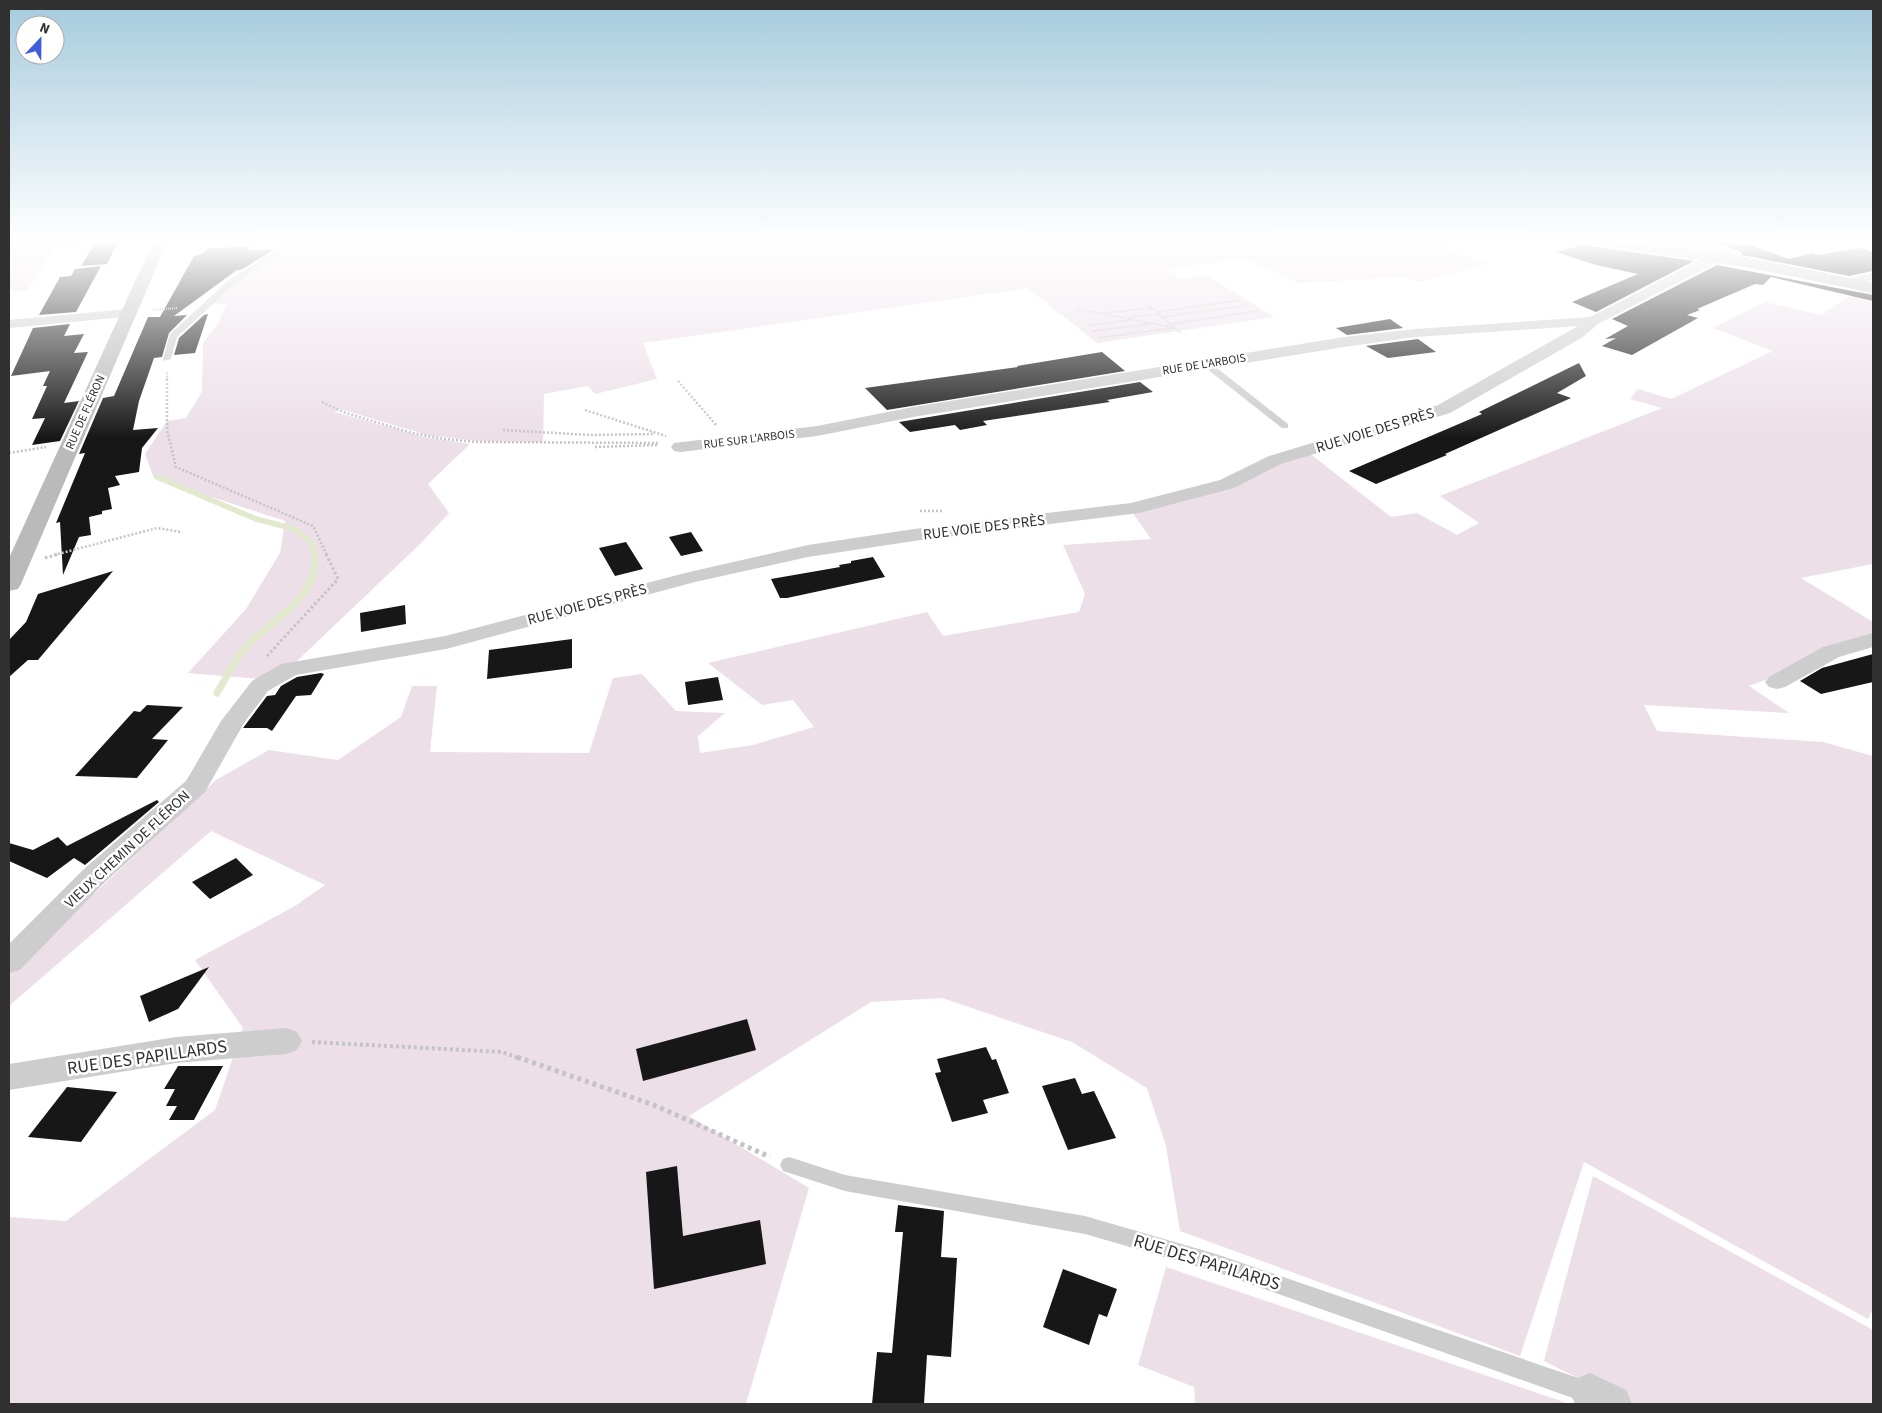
<svg xmlns="http://www.w3.org/2000/svg" width="1882" height="1413" font-family="'Source Sans 3',sans-serif">
  <rect width="100%" height="100%" fill="#fff"/>
  <!-- green -->
  <g fill="#ecdfe8">
    <path d="M9 240H91L83 247 52 251 28 290 9 291Z"/>
    <path d="M303 240H1462L1444 250 1490 263 1419 282 1406 277 1298 283 1244 258 1166 269 1180 279 1207 275 1274 317 1097 343 1028 288 643 343 657 379 595 394 588 386 544 394 543 442 476 441 427 435 340 409 335 412 424 437 470 444 428 484 449 513 420 544 296 662 258 679 188 673 246 609 280 553 285 521 154 478 145 454 167 421 186 418 202 392 203 343 219 322 226 304 212 303 247 274Z"/>
    <path d="M1862 289 1873 292V564L1801 578 1873 622V639L1749 686 1789 713 1644 705 1657 731 1823 742 1873 756V1309L1868 1319 1584 1162 1520 1356 1180 1231 1166 1146 1147 1088 1072 1042 942 998 871 1002 689 1116 809 1188 746 1404H9V1217L66 1221 215 1110 243 1028 195 960 295 906 325 885 211 831 9 1006V973L216 780 269 750 338 760 401 717 412 686H437L430 752 589 753 613 678 642 674 676 711 725 713 698 736 700 753 753 745 814 727 793 700 762 705 708 663 927 612 943 636 1079 612 1085 594 1063 545 1151 539 1132 512 1309 453 1391 517 1417 513 1457 535 1479 523 1440 496 1662 408 1630 399 1638 389 1671 399 1773 351 1713 328 1765 302 1821 315Z"/>
    <path d="M1593 1176 1873 1330V1404H1629L1544 1361Z"/>
    <path d="M1166 1267 1564 1402 1565 1404H1195L1194 1387 1138 1365Z"/>
  </g>
  <g fill="none" stroke-linecap="round" stroke-linejoin="round">
    <!-- stream-far1 -->
    <path stroke="#e2eacd" stroke-width="5.5" d="M157 477 256 519 295 529 312 543 314 555"/>
    <!-- stream -->
    <path stroke="#e2eacd" stroke-width="7" d="M217 693C225 680 232 665 241 653 264 622 322 600 314 554"/>
  </g>
  <!-- building -->
  <g fill="#171717">
    <path d="M97 240H119L107 264 81 266Z"/>
    <path d="M1632 240H1682L1684 244 1690 246Z"/>
    <path d="M1708 240H1722L1742 246 1750 245 1789 259 1812 253 1818 255 1860 248 1873 252V271L1849 276 1742 255 1741 252Z"/>
    <path d="M1586 244 1590 246 1694 261 1596 312 1572 302 1638 274 1596 265 1556 252Z"/>
    <path d="M250 247 247 250H273L241 270H237L174 316 187 315 169 333 162 357 154 358 139 401 133 430 158 428 142 448 139 472 115 476 120 485 108 488 112 509 102 511V514L89 517 91 535 79 537 63 575 60 522 56 523 85 453 79 454 103 398 114 396 148 317H160L194 256 200 255 210 248Z"/>
    <path d="M1717 265 1873 295V301L1771 277 1763 285 1755 284 1697 309 1700 310 1687 315 1698 318 1632 355 1602 346 1616 338 1605 339 1628 326 1612 319Z"/>
    <path d="M101 266 76 312 39 315 60 277 71 276 75 269Z"/>
    <path d="M208 314 195 353 174 355 179 338 204 315Z"/>
    <path d="M1390 319 1403 328 1347 335 1336 328Z"/>
    <path d="M70 324 64 336 84 334 74 353 88 352 64 403 79 401 60 441 32 445 45 418 32 419 47 386H43L50 371 11 376 33 328Z"/>
    <path d="M1418 339 1436 352 1388 358 1366 346Z"/>
    <path d="M1102 352 1125 371 887 410 865 388 1018 367 1017 366Z"/>
    <path d="M1579 363 1586 376 1557 393 1571 398 1445 454 1447 455 1376 484 1349 471 1482 414 1479 412Z"/>
    <path d="M1140 382 1153 392 1107 400 1110 402 983 421 987 425 960 430 955 425 910 432 899 422Z"/>
    <path d="M691 532 703 551 681 556 669 537Z"/>
    <path d="M626 542 643 569 615 576 599 548Z"/>
    <path d="M873 557 885 577 787 598H780L771 579 840 567 839 565 851 563V561Z"/>
    <path d="M113 571 38 660H28L9 677V640L26 622 38 594Z"/>
    <path d="M405 605 406 624 361 632 360 613Z"/>
    <path d="M572 639V668L487 679 489 650Z"/>
    <path d="M1873 654V682L1821 694 1800 681 1822 668Z"/>
    <path d="M321 673 324 674 311 695 296 696 272 731 267 728H243L267 696 275 695 281 686 297 677Z"/>
    <path d="M718 677 723 700 688 705 685 682Z"/>
    <path d="M147 705 183 707 152 739 168 740 137 778 75 776 134 711 140 712Z"/>
    <path d="M157 800 159 802 85 865 74 858 47 878 9 861V843L33 850 58 837 67 846Z"/>
    <path d="M236 858 253 875 210 899 192 882Z"/>
    <path d="M209 967 178 1009 149 1022 140 996Z"/>
    <path d="M747 1019 756 1050 643 1081 636 1049Z"/>
    <path d="M986 1047 992 1060 996 1059 1009 1093 983 1100 988 1113 952 1122 935 1073 941 1072 937 1059Z"/>
    <path d="M178 1066H223L194 1120H169L177 1106H166L175 1089H164Z"/>
    <path d="M1075 1078 1082 1094 1094 1091 1116 1138 1068 1150 1042 1086Z"/>
    <path d="M67 1087 117 1092 81 1142 28 1137Z"/>
    <path d="M677 1166 683 1236 760 1220 766 1264 654 1289 646 1172Z"/>
    <path d="M898 1205 944 1211 941 1257 957 1258 951 1357 927 1355 924 1404H872L877 1352 892 1353 903 1232H895Z"/>
    <path d="M1063 1269 1117 1289 1107 1317 1099 1314 1089 1345 1043 1327Z"/>
  </g>
  <g fill="none" stroke-linecap="round" stroke-linejoin="round">
    <!-- path-far4 -->
    <g stroke="#c4c4c4" stroke-width="2" stroke-dasharray="1 1" stroke-linecap="butt">
      <path d="M1149 306 1181 333"/>
      <path d="M1077 309 1175 328"/>
      <path d="M152 310 178 308"/>
      <path d="M1157 312 1240 300"/>
      <path d="M1107 313 1152 308"/>
      <path d="M1129 317 1159 314"/>
      <path d="M1163 317 1248 305"/>
      <path d="M1171 324 1257 311"/>
      <path d="M1087 326 1131 320"/>
      <path d="M1093 331 1150 324"/>
      <path d="M1098 338 1171 328"/>
      <path d="M167 372V380"/>
    </g>
    <!-- path-far3 -->
    <g stroke="#c4c4c4" stroke-width="2.5" stroke-dasharray="2 2" stroke-linecap="butt">
      <path d="M167 379V430L176 467 313 526 327 555"/>
      <path d="M678 381 717 426"/>
      <path d="M322 402 343 412 412 433 444 439 478 442 660 443"/>
      <path d="M585 410 666 436"/>
      <path d="M503 430 590 435 655 434"/>
      <path d="M595 447 657 445"/>
      <path d="M9 453 46 447"/>
      <path d="M920 511H942"/>
      <path d="M54 555 157 528 181 532"/>
    </g>
    <!-- path-far2 -->
    <g stroke="#c4c4c4" stroke-width="3" stroke-dasharray="2.5 2.5" stroke-linecap="butt">
      <path d="M45 558 59 554"/>
      <path d="M267 656 338 579 326 554"/>
    </g>
    <!-- path-far1 -->
    <path stroke="#c4c4c4" stroke-width="4" stroke-dasharray="3 3" stroke-linecap="butt" d="M312 1042 502 1052 521 1059"/>
    <!-- path -->
    <path stroke="#c4c4c4" stroke-width="5" stroke-dasharray="4 4" stroke-linecap="butt" d="M517 1057 654 1105 770 1157"/>
    <!-- lane -->
    <g fill="#cdcdcd" fill-rule="evenodd">
      <path d="M292 240H300L236 283 177 337 171 359 164 361 163 359 170 334 230 279Z"/>
      <path d="M1202 361H1208L1288 424V428H1282L1202 365Z"/>
      <path d="M789 1157 845 1175 1085 1216 1216 1254 1587 1381 1594 1385 1598 1392 1594 1399 1587 1403 1216 1272 1085 1234 845 1191 783 1171 780 1165 783 1159Z"/>
    </g>
    <!-- street -->
    <g fill="#cdcdcd" fill-rule="evenodd">
      <path d="M1684 240H1702L1740 254 1741 257 1735 261 1720 256 1722 258 1720 261 1598 324 1583 337 1450 413 1281 464 1234 488 1139 513 914 541 808 557 695 582 446 649 296 675 268 691 244 723 205 792 105 882 20 970 9 973V944L85 868 186 781 221 721 252 681 281 664 445 636 685 573 808 545 914 529 1131 503 1220 480 1269 456 1438 405 1578 326 1415 337 1344 347 913 417 817 436 680 452 674 451 671 447 674 443 817 426 913 407 1344 337 1415 329 1590 317 1710 255 1717 254 1686 243Z"/>
      <path d="M1873 273V281L1850 286 1843 282 1845 279Z"/>
      <path d="M129 309 134 310 136 313 134 316 9 328V320Z"/>
      <path d="M1873 633V647L1839 657 1785 687 1777 689 1769 687 1765 682 1769 677 1823 647Z"/>
      <path d="M286 1028 297 1032 302 1041 297 1050 286 1054 176 1063 9 1090V1064L176 1037Z"/>
      <path d="M1590 1373 1626 1390 1632 1404H1575L1570 1393 1576 1379Z"/>
    </g>
    <!-- secondary -->
    <g fill="#bababa" fill-rule="evenodd">
      <path d="M154 240H168L21 584 18 589 9 591V558Z"/>
      <path d="M1583 240C1680 240 1778 264 1873 283V293L1751 268 1590 244Z"/>
    </g>
  </g>
  <!-- sky -->
  <linearGradient id="sky" x2="0" y2="1"><stop stop-color="#a5cadd"/><stop offset="0.55" stop-color="#fff"/><stop offset="1" stop-color="#fff" stop-opacity="0"/></linearGradient>
  <rect width="1882" height="438" fill="url(#sky)"/>
  <g text-anchor="middle" stroke-width="5" stroke-linejoin="round" paint-order="stroke">
    <!-- far-street labels -->
    <g font-size="12" fill="#303030" stroke="#fff">
      <text transform="translate(1204 364) rotate(-9)" y="4">RUE DE L'ARBOIS</text>
      <text transform="translate(85 412) rotate(-66)" y="4">RUE DE FLÉRON</text>
      <text transform="translate(749 439) rotate(-7)" y="4">RUE SUR L'ARBOIS</text>
    </g>
    <!-- street labels -->
    <g font-size="15" fill="#303030" stroke="#fff">
      <text transform="translate(1375 430) rotate(-17)" y="5">RUE VOIE DES PRÈS</text>
      <text transform="translate(984 527) rotate(-7)" y="5">RUE VOIE DES PRÈS</text>
      <text transform="translate(587 604) rotate(-15)" y="5">RUE VOIE DES PRÈS</text>
      <text transform="translate(127 849) rotate(-43)" y="5">VIEUX CHEMIN DE FLÉRON</text>
    </g>
    <!-- near-street labels -->
    <g font-size="18" fill="#303030" stroke="#fff">
      <text transform="translate(147 1057) rotate(-8)" y="6">RUE DES PAPILLARDS</text>
      <text transform="translate(1207 1262) rotate(17)" y="6">RUE DES PAPILARDS</text>
    </g>
  </g>
  <!-- border -->
  <rect width="1882" height="1413" fill="none" stroke="#303030" stroke-width="20"/>
  <!-- north arrow -->
  <g transform="translate(40 40) rotate(22)"><circle r="24" fill="#ffffff" stroke="#acacac"/>
  <path d="M0-4L9 19L0 12L-9 19Z" fill="#3f5cdb"/>
  <text y="-8" font-size="14" font-weight="bold" text-anchor="middle" fill="#303030">N</text>
  </g>
</svg>
